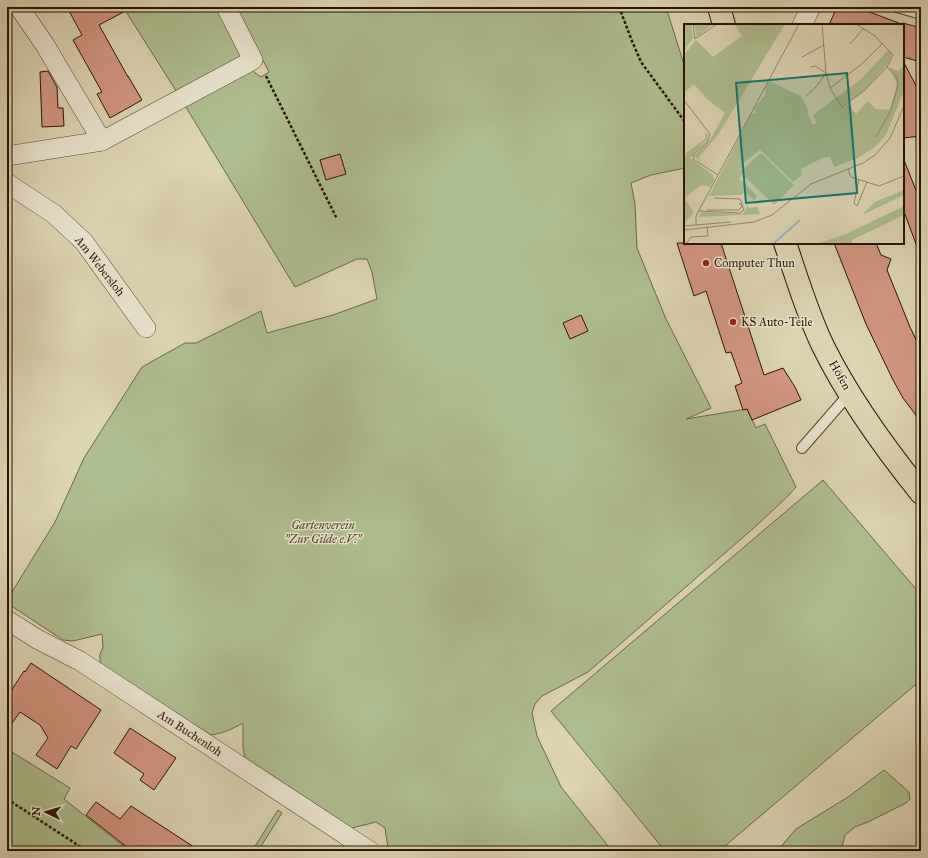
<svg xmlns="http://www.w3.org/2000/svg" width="928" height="858" font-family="'IM FELL Great Primer',serif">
  <rect width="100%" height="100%" fill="#ded5b3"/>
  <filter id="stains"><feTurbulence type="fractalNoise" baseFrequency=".005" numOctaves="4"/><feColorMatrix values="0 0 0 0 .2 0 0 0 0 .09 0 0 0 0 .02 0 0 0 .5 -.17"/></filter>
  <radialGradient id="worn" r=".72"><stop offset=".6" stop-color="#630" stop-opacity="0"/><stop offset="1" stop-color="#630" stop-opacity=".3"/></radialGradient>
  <!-- green -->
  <g fill="#afbe8e" stroke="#6b6847">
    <path d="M123 7H218L236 43 255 73 261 77 269 72 236 8 237 7H666L685 68V168L651 175 631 183 635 204 637 248 666 319 711 408 686 419 747 409 756 428 765 424 796 487 788 496 756 526 588 672 542 696 535 704 532 713 537 736 561 787 609 847 619 851H393L388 848 385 828 376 822 352 828 245 758 243 749V723C232 729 224 733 211 735L101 666 100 660V654L103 647 102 634 73 641 63 640 7 603V600L55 522 84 458 142 367 185 343H196L261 311 267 333 333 315 377 299 372 272 367 259H357L295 287 178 94Z"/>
    <path d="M823 480 921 595V680L719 851H665L551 711Z"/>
    <path d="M7 749 70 788 64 799 117 841 132 851H7Z"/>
    <path d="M884 770 909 792 910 799 906 803 868 822 855 827 845 835 841 851H777L796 829 848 797Z"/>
    <path d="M278 810 282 813 258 851H252Z"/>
  </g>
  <!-- building -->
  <g fill="#d29780" stroke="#271300">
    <path d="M67 7H133L99 25 128 77V76L142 100 110 118 97 94 102 92 73 40 82 35Z"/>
    <path d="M837 7H856L899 23V25H829Z"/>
    <path d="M903 23 921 28V62L903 57Z"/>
    <path d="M903 61 921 95V136L903 138Z"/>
    <path d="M48 71 57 87 58 108H63L64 126 42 127 40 72Z"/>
    <path d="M340 154 346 174 326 180 320 160Z"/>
    <path d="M903 160H904L921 203V252H919L903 209Z"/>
    <path d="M677 243H721L764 375 783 368 795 387 801 400 752 420 747 409 743 410 735 386 742 383 731 352 726 353 706 291 694 296Z"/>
    <path d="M834 243H876L881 255 891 259 887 270 910 327 921 350V422L903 398 893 380 866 324Z"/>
    <path d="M581 315 588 331 570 339 563 323Z"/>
    <path d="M31 663 101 710 76 749 71 746 57 769 36 755 48 738 40 725 20 712 7 730V697L24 671 25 672Z"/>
    <path d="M130 728 176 758 154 790 140 780 144 774 114 753Z"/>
    <path d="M96 802 120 819 131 806 200 851H132L86 815Z"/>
  </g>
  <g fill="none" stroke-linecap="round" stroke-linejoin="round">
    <defs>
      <g id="lane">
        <path d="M897 7 921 14"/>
        <path d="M802 448 850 393"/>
      </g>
      <g id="street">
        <path d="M19 7 45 45 102 141"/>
        <path d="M802 25 811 7"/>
        <path d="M7 156 102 141 253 60 226 7"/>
        <path d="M7 183 54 214 84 242 146 328"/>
        <path d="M7 620 37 639 80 661 370 851"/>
      </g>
      <g id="primary">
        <path d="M719 7 724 25"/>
        <path d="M785 243C797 278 807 313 823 346 849 399 884 447 921 493"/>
      </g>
    </defs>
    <!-- lane casing -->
    <use href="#lane" stroke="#55442d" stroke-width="12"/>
    <!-- street casing -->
    <use href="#street" stroke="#55442d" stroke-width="20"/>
    <!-- primary casing -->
    <use href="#primary" stroke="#271300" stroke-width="24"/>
    <!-- path -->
    <g stroke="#271300" stroke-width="2.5" stroke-dasharray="3 2" stroke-linecap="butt">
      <path d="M619 7 632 41 641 62 685 122"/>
      <path d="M266 76 337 219"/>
      <path d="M7 799 87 851"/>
    </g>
    <!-- lane -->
    <use href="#lane" stroke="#eae4ce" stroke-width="10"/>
    <!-- street -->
    <use href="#street" stroke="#eae4ce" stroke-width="19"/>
    <!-- primary -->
    <use href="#primary" stroke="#ded5b3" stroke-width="22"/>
  </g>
  <!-- markers -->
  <g fill="#8f2418" stroke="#eae4ce" stroke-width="1.5">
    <circle cx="706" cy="263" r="4"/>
    <circle cx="733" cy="322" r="4"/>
  </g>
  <g text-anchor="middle" stroke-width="3" stroke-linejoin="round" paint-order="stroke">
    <!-- poi labels -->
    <g font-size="12" fill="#271300" stroke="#eae4ce" text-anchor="start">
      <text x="714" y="267">Computer Thun</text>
      <text x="741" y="326">KS Auto-Teile</text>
    </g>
    <!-- street labels -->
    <g font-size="12" fill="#271300" stroke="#eae4ce">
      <text transform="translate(100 266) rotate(52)" y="4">Am Webersloh</text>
      <text transform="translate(840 375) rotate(60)" y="4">Höfen</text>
      <text transform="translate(190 733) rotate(33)" y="4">Am Buchenloh</text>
    </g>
    <!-- park labels -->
    <g font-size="12" font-style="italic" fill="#50462b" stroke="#eae4ce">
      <text x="323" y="529">Gartenverein<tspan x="323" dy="14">"Zur Gilde e.V."</tspan></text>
    </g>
  </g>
  <!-- overview -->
  <g transform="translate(684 24)">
    <rect width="220" height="220" fill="#ded5b3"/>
    <path d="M0 0H7L9 14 0 27ZM10 0H29L13 13ZM50 0H101L34 111 14 134 19 140 10 132 27 114 41 89 24 76 10 60 0 69V31L12 16 29 33 58 12ZM204 26 208 30 203 41 179 68 156 84 164 80 172 90 184 77 192 85 206 86 213 60 205 43 214 47 220 41V66L202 111 192 122 174 134 150 143 146 133 138 134 117 145 118 151 109 158 76 126 60 138 57 147 77 129 110 161 90 181 58 150 56 155 73 172 70 176 61 168 57 171 25 172 67 90 72 89 70 85 82 69 81 66 85 57 117 72 125 87 123 88 129 101 133 99 129 91 177 55ZM22 108 24 111 22 116 6 134 29 151 30 156 27 163 17 161 1 174 10 189 1 198 0 139 2 129 21 115ZM220 166V171L178 191 191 178ZM62 178 65 184 73 183 76 190 14 193 18 188 59 190 63 183ZM220 182V191L168 216V220H133L162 210Z" fill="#afbe8e"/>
    <path fill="none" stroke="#98b6b8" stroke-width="2" d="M89 220 116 196"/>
    <path fill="none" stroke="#95876b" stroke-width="1" d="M9 0 11 15 33 0M138 0 142 49 146 64 158 83 181 66 203 43 209 31 191 12 172 0M166 20 179 5M118 33 140 21M127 43 131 42 142 49M146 64 178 40 199 19M122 72 132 63 142 49M0 76 26 110 23 118 10 130 9 135 34 151 12 192V202M192 113 206 88 214 62 213 54 203 43M164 145 167 153 195 162 220 152M34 151 115 0M175 156 170 179 173 182 183 158M23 186H55L58 182 55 179M15 187 56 189 60 186 56 175 30 174M0 202 47 198M0 206 70 198 88 191 127 160 179 139 191 131 206 114 220 82M2 220 7 213 24 212 23 202"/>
    <path fill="#0f766e" fill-opacity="0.15" stroke="#0f766e" stroke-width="2" d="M163 49 173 169 62 179 52 59Z"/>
    <rect width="220" height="220" fill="none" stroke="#271300" stroke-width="2"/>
  </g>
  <!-- margin -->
  <rect width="928" height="858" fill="none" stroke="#ded5b3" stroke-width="24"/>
  <rect x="8" y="8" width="912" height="842" fill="none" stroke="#271300" stroke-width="2"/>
  <rect x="12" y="12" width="904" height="834" fill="none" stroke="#271300"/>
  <!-- north arrow -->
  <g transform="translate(46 812) rotate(275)" stroke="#eae4ce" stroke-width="3" paint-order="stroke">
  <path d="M0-3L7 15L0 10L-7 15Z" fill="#271300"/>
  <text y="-6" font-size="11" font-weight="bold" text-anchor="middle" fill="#271300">N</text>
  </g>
  <rect width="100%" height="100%" filter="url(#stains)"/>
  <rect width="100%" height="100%" fill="url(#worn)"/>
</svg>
